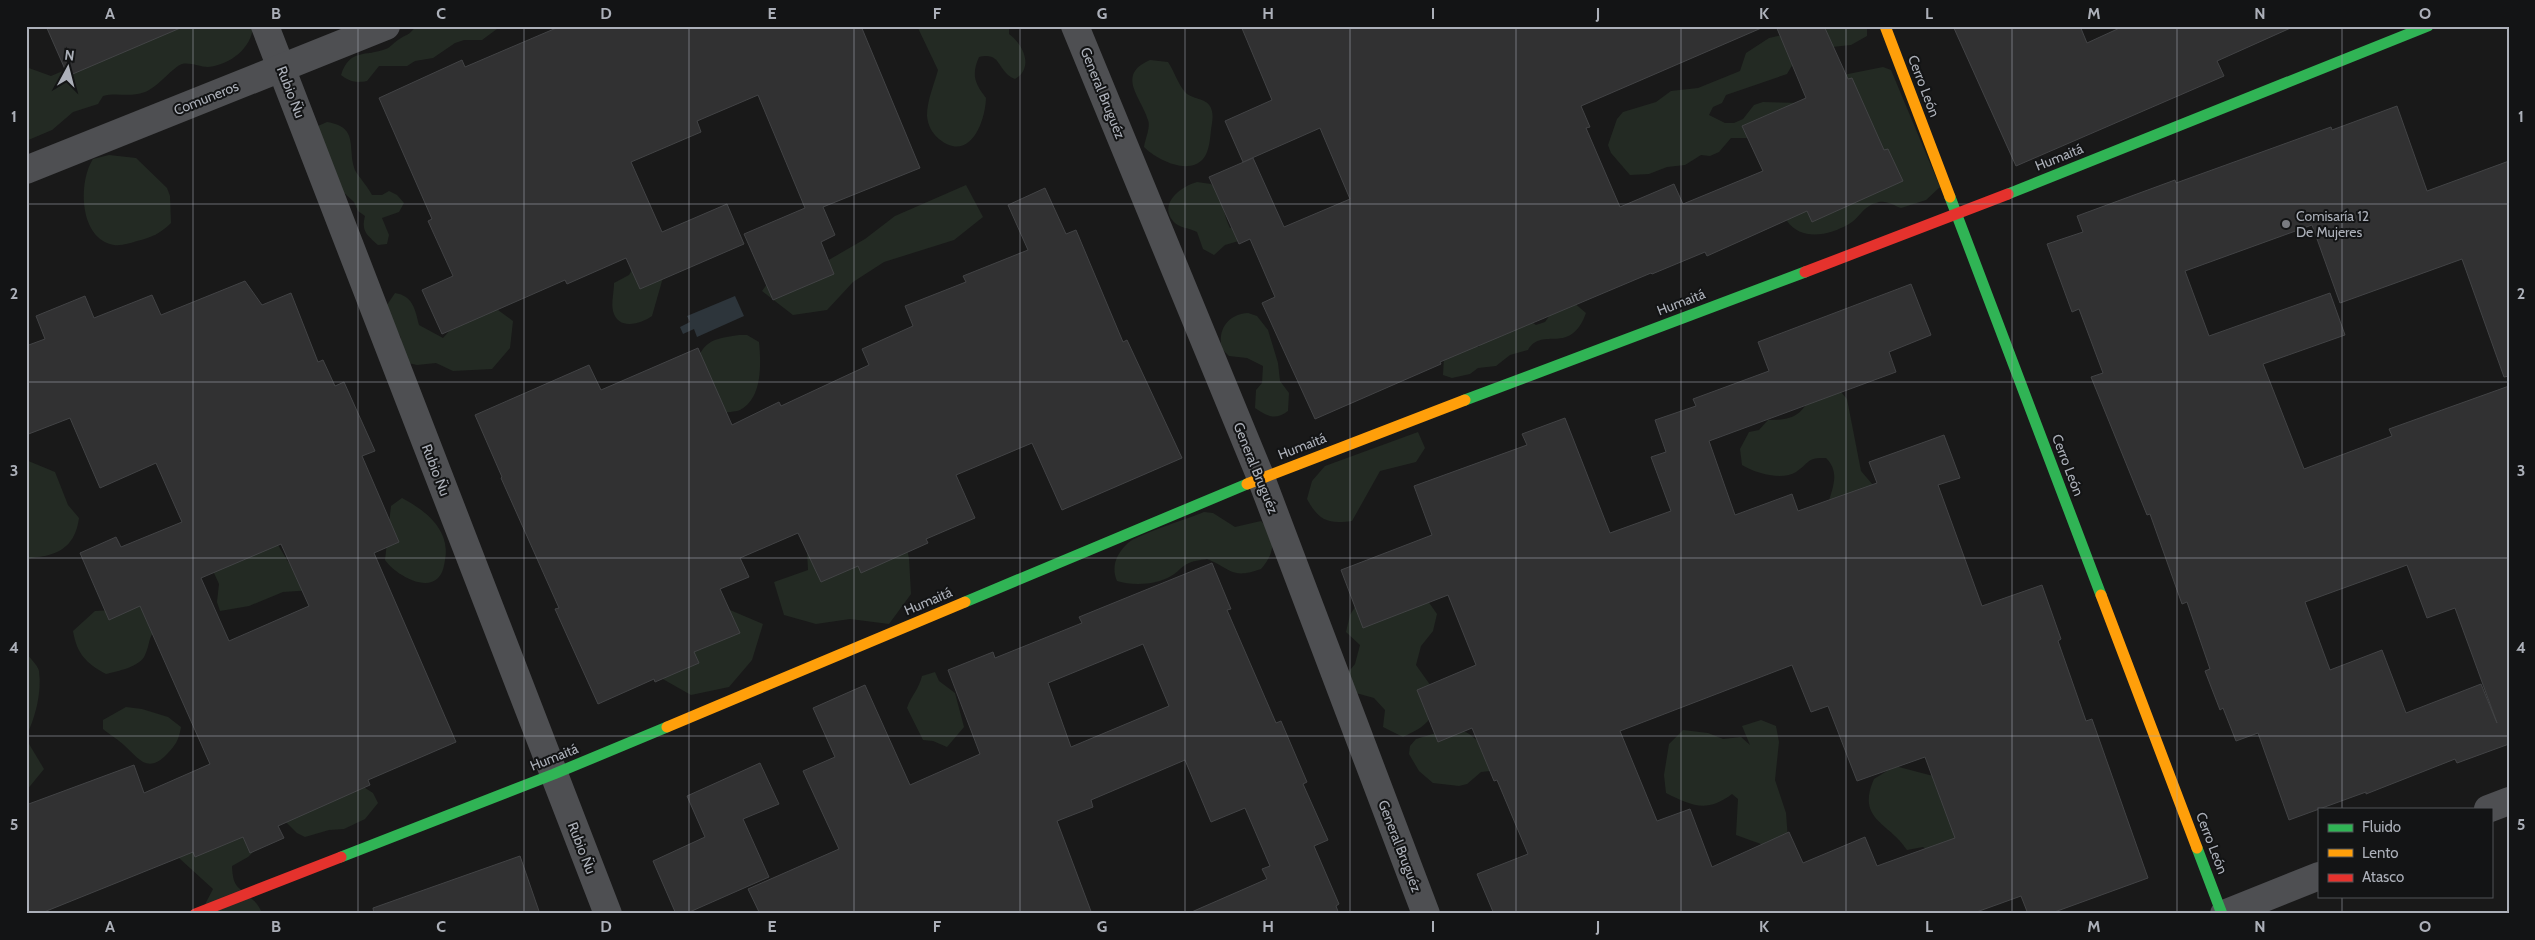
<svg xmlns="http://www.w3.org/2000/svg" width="2535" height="940" font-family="Cabin,sans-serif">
  <rect width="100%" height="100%" fill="#191919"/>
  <!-- green -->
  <g fill="#232a23">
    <path d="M168 26H253C252 48 230 65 208 67 200 67 190 62 182 64 173 67 158 87 145 92 128 98 117 92 103 96L98 104 73 112 52 130 26 141V67L51 76Z"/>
    <path d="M416 26H501L482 40H464L455 43 433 58 415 61 407 66H379L367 81C356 83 350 82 341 75 350 48 365 57 386 49 391 47 393 43 398 40 406 34 408 37 416 26Z"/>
    <path d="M917 26H1009V34C1024 45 1034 68 1015 79 997 72 1002 51 979 57 971 75 975 84 986 98 985 124 969 163 939 139 932 133 928 126 927 116 927 100 934 85 938 70Z"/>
    <path d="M1824 26 1834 28 1867 26V36L1851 45 1832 47 1797 57 1787 74 1726 95 1722 103 1713 107 1709 115 1725 123H1734L1743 119 1754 105 1763 102 1803 103 1838 76 1883 67 1891 70 1940 187 1926 200 1901 208C1893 205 1885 199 1876 203 1862 207 1860 218 1849 224 1830 235 1802 242 1787 221L1789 213 1759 138H1731L1719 152 1710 156 1701 155 1685 165 1667 167 1649 174 1630 175 1611 153 1608 145 1617 119 1623 112 1656 102 1671 91 1698 88 1740 71 1746 53 1769 38Z"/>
    <path d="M1150 60 1168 62C1174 71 1178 84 1185 92 1192 100 1206 97 1211 108 1214 115 1212 123 1211 130 1210 140 1209 152 1203 159 1188 176 1156 159 1144 147 1145 139 1151 127 1148 120 1142 98 1115 75 1150 60Z"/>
    <path d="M327 122C361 127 346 151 356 172 359 177 368 187 372 195H382L389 191 397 195 404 203 399 212 382 218 389 235 387 244 378 245C367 235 361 231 365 216L358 211 354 202 341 190 318 126Z"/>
    <path d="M109 155 136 158 167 188 170 196 171 223C161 233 151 238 137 241 130 243 122 246 114 245 79 239 78 182 93 159Z"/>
    <path d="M1197 182 1211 184C1223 196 1223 214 1230 228L1234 227 1242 240 1225 245 1214 255 1203 249 1197 232C1190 228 1178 228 1173 221 1158 203 1182 186 1197 182Z"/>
    <path d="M966 185 983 217 954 240 884 262 853 282 827 310 793 315 762 291 783 263 820 265 865 239 895 216Z"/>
    <path d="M639 258 664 274 652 316C641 324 618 331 613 311 611 303 614 292 614 283L629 275Z"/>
    <path d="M395 293C413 296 415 309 419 325L443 338 471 307 498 310 513 321 510 348 492 369 453 371 436 363 417 365 408 363 399 347 401 338 385 308Z"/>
    <path d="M1573 302 1586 313C1570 357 1543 325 1528 350L1510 355 1496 366 1478 368 1470 374 1452 378 1443 375 1444 356 1470 346 1479 347 1483 340 1529 320 1536 325 1545 322 1550 315Z"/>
    <path d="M1248 313 1257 316 1268 330 1278 363 1280 381 1289 393 1288 411C1275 421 1267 416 1255 408L1256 390 1262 383 1263 366 1247 358 1229 356 1222 349C1217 330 1228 314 1248 313Z"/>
    <path d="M739 335H747L759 342C761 363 763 398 740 410 735 412 726 412 721 413L695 368C702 341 712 339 739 335Z"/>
    <path d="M1841 392 1847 399 1861 471 1873 485 1829 501C1834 484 1839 471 1826 458 1807 457 1809 463 1796 472 1782 481 1755 473 1742 465L1740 449 1749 432 1759 430 1768 420C1794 420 1800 416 1813 394Z"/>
    <path d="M1418 432 1425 448 1416 462 1380 471 1352 521C1328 524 1319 521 1307 499L1312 481 1325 466Z"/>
    <path d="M26 460 55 472 68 505 79 518C76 539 67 551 45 556 39 557 32 557 26 560Z"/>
    <path d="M402 498C425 510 451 530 445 560 444 566 443 573 438 578 424 592 394 573 385 560L391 506Z"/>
    <path d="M1204 512 1213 513 1235 527 1261 521C1277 538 1275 553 1261 569 1230 580 1231 568 1207 559 1201 560 1192 561 1187 564 1181 567 1177 573 1171 576 1156 585 1133 586 1117 581 1111 567 1116 554 1128 543 1136 535 1190 518 1204 512Z"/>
    <path d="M901 524 909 558 911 594 889 624 850 619 816 624 784 615 774 582 808 570 806 533Z"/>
    <path d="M275 540 292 568 300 572 313 590 283 592 249 606 220 611 217 602 219 584 204 551Z"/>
    <path d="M143 589 156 629C148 637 150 645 145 655 140 667 118 671 106 674 86 663 77 654 73 631L95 611 114 610Z"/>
    <path d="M1425 597 1437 614 1433 631 1421 646 1416 665 1438 696C1433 721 1426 726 1403 737L1383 727 1385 710 1374 698 1356 693 1342 680 1355 664 1360 645 1346 632 1350 615 1360 599Z"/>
    <path d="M730 610 763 624 752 660 729 687 691 695 661 678 696 624Z"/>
    <path d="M26 652C29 658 38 665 39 671 42 693 35 718 26 737Z"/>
    <path d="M935 672 939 681 955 693 964 727 947 747 933 741 923 740 907 708C911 696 919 689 922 676Z"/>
    <path d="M126 707 142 709 168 717 181 727C179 740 175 746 167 754 148 774 139 759 125 746 119 740 110 735 103 729V720Z"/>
    <path d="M1761 720 1776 726 1779 742 1775 780 1786 813 1788 839 1772 848 1736 835 1738 799 1732 794C1707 813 1692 806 1666 793L1664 775 1669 744 1683 730 1708 733 1723 739 1741 737 1750 745 1742 726Z"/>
    <path d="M1453 728C1476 731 1487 753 1499 770L1481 772 1467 784 1459 786 1433 783 1419 771 1409 754 1410 746 1416 739Z"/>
    <path d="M26 739 44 769 26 791Z"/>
    <path d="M1895 766 1937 777 1981 840 1931 853 1923 847 1907 850C1889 822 1856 820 1874 779Z"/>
    <path d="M362 786 373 793 378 803 365 819 344 829 329 830 305 837 297 833 286 822Z"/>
    <path d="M238 821 254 851 248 857 232 866C233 890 239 886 253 900 257 903 260 909 263 914H200L213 889 179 858 176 848Z"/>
  </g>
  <!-- water -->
  <path fill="#2d353b" d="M735 296 744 316 697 337 694 329 683 334 680 327 690 322 687 316Z"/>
  <!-- building -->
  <g fill="#313132" stroke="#424345" fill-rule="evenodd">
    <path d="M46 26H185L68 76Z"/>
    <path d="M561 26H861L920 168 823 207 835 235 821 242 834 274 773 300 744 234 805 208 758 95 697 121 701 132 631 162 662 232 727 204 744 244 640 289 626 258 567 284 565 280 442 334 422 290 453 276 428 221 432 219 379 98 462 60 465 67Z"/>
    <path d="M1241 26H1766L1581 106 1590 127 1586 128 1620 207 1674 184 1683 204 1763 171 1742 126 1806 98 1776 26H1824L1848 79 1852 78 1884 150 1888 149 1903 181 1812 222 1807 211 1707 256 1705 252 1652 274 1651 273 1440 362 1441 364 1315 419 1262 303 1275 297 1250 239 1239 244 1209 177 1253 158 1284 227 1350 199 1320 128 1243 162 1225 121 1272 100Z"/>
    <path d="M1953 26H2080L2087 43 2124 26H2295L2217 61 2224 76 2016 166Z"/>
    <path d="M2397 106 2427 191 2509 161V376L2504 377 2462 259 2340 303 2312 225 2185 271 2209 336 2330 293 2345 335 2263 364 2304 469 2392 436 2389 429 2509 386V744L2457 763 2455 759 2366 794V792L2289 820 2258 733 2236 741 2223 708 2220 710 2205 671 2210 669 2187 602 2182 604 2150 514 2147 515 2091 377 2103 373 2079 309 2072 312 2047 244 2083 232 2077 216 2175 180 2176 183 2331 127 2332 130ZM2407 565 2427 618 2455 608 2497 723 2481 684 2406 713 2382 650 2330 670 2305 602Z"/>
    <path d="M1045 188 1066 234 1076 230 1123 342 1127 340 1182 458 1062 510 1032 443 956 475 975 518 926 539 928 543 861 573 858 566 821 582 798 533 740 558 749 577 720 589 740 633 694 652 699 663 655 682 654 679 598 704 555 609 559 608 501 478 502 477 475 415 589 365 601 390 698 348 732 425 779 402 781 406 869 365 862 349 913 326 905 306 966 282 963 276 1028 250 1008 205Z"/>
    <path d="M245 281 262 305 291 293 318 362 323 360 335 386 344 382 375 451 362 456 399 542 374 553 456 742 368 780 370 785 278 826 284 838 250 853 243 837 195 857 193 852 39 914H26V805L134 765 144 793 210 764 140 606 109 620 80 553 116 537 121 547 182 522 156 463 100 488 70 418 26 435V346L45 339 36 316 85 296 94 318 152 295 161 315ZM281 544 309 606 229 641 201 578Z"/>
    <path d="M1911 284 1931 335 1889 352 1896 372 1709 441 1735 515 1792 494 1798 511 1877 483 1869 462 1944 435 1960 478 1938 485 1982 606 2042 585 2061 639 2058 641 2086 721 2092 719 2148 878 2049 914H2028L2021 896 1971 914H1494L1477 874 1528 854 1497 780 1494 781 1472 728 1438 742 1417 690 1476 665 1448 595 1363 628 1341 570 1432 535 1414 486 1527 445 1522 434 1565 418 1610 533 1671 511 1651 457 1666 452 1655 420 1696 406 1693 399 1769 371 1758 342ZM1792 665 1811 712 1828 706 1857 781 1925 757 1955 838 1877 866 1865 837 1803 863 1789 832 1712 867 1690 809 1657 821 1620 731Z"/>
    <path d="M1212 563 1231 609 1227 610 1276 723 1281 721 1307 782 1303 784 1328 840 1314 846 1339 904 1336 906 1339 914H1187L1267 879 1262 869 1270 866 1245 808 1211 822 1185 760 1091 800 1093 807 1057 821 1092 914H760L748 889 839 849 803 771 835 757 813 708 865 685 910 785 980 754 948 670 993 652 995 658 1082 623 1079 617ZM1143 644 1169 706 1071 747 1048 683Z"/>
    <path d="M760 763 779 804 743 819 769 877 685 914H676L653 861 705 837 687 796Z"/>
    <path d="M520 856 540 914H374L373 908Z"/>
  </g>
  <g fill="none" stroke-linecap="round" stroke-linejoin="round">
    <!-- street -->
    <g stroke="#4e4f52" stroke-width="28">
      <path d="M265 26 608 914"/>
      <path d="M1075 26 1261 478 1426 914"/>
      <path d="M26 170 386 26"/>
      <path d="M2488 809 2509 801"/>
      <path d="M2224 914 2319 876"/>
    </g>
    <!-- fast -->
    <g stroke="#30b455" stroke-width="11">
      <path d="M2008 194 2428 26"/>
      <path d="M1950 197 2101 595"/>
      <path d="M1465 400 1805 272"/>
      <path d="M965 602 1247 484"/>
      <path d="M2197 848 2222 914"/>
      <path d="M341 857 554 774 667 727"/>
    </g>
    <!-- slow -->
    <g stroke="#ff9f0a" stroke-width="11">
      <path d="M1885 26 1950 197"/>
      <path d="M1247 484 1465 400"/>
      <path d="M2101 595 2197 848"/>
      <path d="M667 727 965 602"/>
    </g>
    <!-- jam -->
    <g stroke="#e5322d" stroke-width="11">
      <path d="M1805 272 2008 194"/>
      <path d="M195 914 341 857"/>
    </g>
  </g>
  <!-- grid -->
  <path fill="none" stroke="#acb0b9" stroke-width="1" stroke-opacity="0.55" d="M193 26V914M358 26V914M524 26V914M689 26V914M854 26V914M1020 26V914M1185 26V914M1350 26V914M1516 26V914M1681 26V914M1846 26V914M2012 26V914M2177 26V914M2342 26V809M26 204H2509M26 382H2509M26 558H2509M26 736H2509M2342 896V914"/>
  <!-- markers -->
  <circle fill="#797b81" stroke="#131415" stroke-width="2" cx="2286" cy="224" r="5"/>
  <g text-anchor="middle" stroke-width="4" stroke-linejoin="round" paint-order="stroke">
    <!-- street labels -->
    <g font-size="14" fill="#acb0b9" stroke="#131415">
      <text transform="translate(1924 86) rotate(69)" y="5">Cerro León</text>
      <text transform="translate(291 92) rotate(69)" y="5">Rubio Ñu</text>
      <text transform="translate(1103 93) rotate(68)" y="5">General Bruguéz</text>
      <text transform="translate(206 98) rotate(-22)" y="5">Comuneros</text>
      <text transform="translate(2059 157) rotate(-22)" y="5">Humaitá</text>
      <text transform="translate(1681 302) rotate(-21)" y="5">Humaitá</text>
      <text transform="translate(1302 446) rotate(-21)" y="5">Humaitá</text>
      <text transform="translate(2068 465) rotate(69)" y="5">Cerro León</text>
      <text transform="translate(1256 468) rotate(68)" y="5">General Bruguéz</text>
      <text transform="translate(436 470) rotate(69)" y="5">Rubio Ñu</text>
      <text transform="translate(928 601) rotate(-23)" y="5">Humaitá</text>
      <text transform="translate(554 757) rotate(-22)" y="5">Humaitá</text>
      <text transform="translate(2212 843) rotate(69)" y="5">Cerro León</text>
      <text transform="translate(1400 846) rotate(69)" y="5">General Bruguéz</text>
      <text transform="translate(582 848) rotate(69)" y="5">Rubio Ñu</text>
    </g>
    <!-- poi labels -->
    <g font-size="14" fill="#acb0b9" stroke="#131415" text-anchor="start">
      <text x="2296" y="221">Comisaría 12<tspan x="2296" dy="16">De Mujeres</tspan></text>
    </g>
  </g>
  <!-- border -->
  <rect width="2535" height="940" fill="none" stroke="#131415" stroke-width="55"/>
  <!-- legend -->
  <rect x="2318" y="808" width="175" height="90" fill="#131415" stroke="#505257"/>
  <rect x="2328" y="824" width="25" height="8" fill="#30b455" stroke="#505257"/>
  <text x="2362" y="832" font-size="15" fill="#acb0b9">Fluido</text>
  <rect x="2328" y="849" width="25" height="8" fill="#ff9f0a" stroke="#505257"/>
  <text x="2362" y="858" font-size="15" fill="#acb0b9">Lento</text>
  <rect x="2328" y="874" width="25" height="8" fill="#e5322d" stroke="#505257"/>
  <text x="2362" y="882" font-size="15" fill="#acb0b9">Atasco</text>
  <!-- north arrow -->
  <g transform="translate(68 68) rotate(7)" stroke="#131415" stroke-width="4" paint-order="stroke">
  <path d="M0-4L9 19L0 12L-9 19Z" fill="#acb0b9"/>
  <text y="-8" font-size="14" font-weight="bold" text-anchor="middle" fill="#acb0b9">N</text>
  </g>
  <rect x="28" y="28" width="2480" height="884" fill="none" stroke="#acb0b9" stroke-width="2"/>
  <g font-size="16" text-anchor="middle" font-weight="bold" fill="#acb0b9">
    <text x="110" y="19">A</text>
    <text x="276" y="19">B</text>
    <text x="441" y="19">C</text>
    <text x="606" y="19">D</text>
    <text x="772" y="19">E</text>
    <text x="937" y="19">F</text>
    <text x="1102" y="19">G</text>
    <text x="1268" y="19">H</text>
    <text x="1433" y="19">I</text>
    <text x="1598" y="19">J</text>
    <text x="1764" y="19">K</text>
    <text x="1929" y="19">L</text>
    <text x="2094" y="19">M</text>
    <text x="2260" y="19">N</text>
    <text x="2425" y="19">O</text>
    <text x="14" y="122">1</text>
    <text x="2521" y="122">1</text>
    <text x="14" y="299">2</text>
    <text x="2521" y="299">2</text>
    <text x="14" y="476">3</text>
    <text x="2521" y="476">3</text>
    <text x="14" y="653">4</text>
    <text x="2521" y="653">4</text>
    <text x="14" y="830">5</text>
    <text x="2521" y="830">5</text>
    <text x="110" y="932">A</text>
    <text x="276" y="932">B</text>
    <text x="441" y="932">C</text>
    <text x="606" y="932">D</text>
    <text x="772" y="932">E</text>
    <text x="937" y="932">F</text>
    <text x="1102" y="932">G</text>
    <text x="1268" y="932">H</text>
    <text x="1433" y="932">I</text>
    <text x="1598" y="932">J</text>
    <text x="1764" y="932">K</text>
    <text x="1929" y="932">L</text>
    <text x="2094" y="932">M</text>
    <text x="2260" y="932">N</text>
    <text x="2425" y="932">O</text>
  </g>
</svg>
